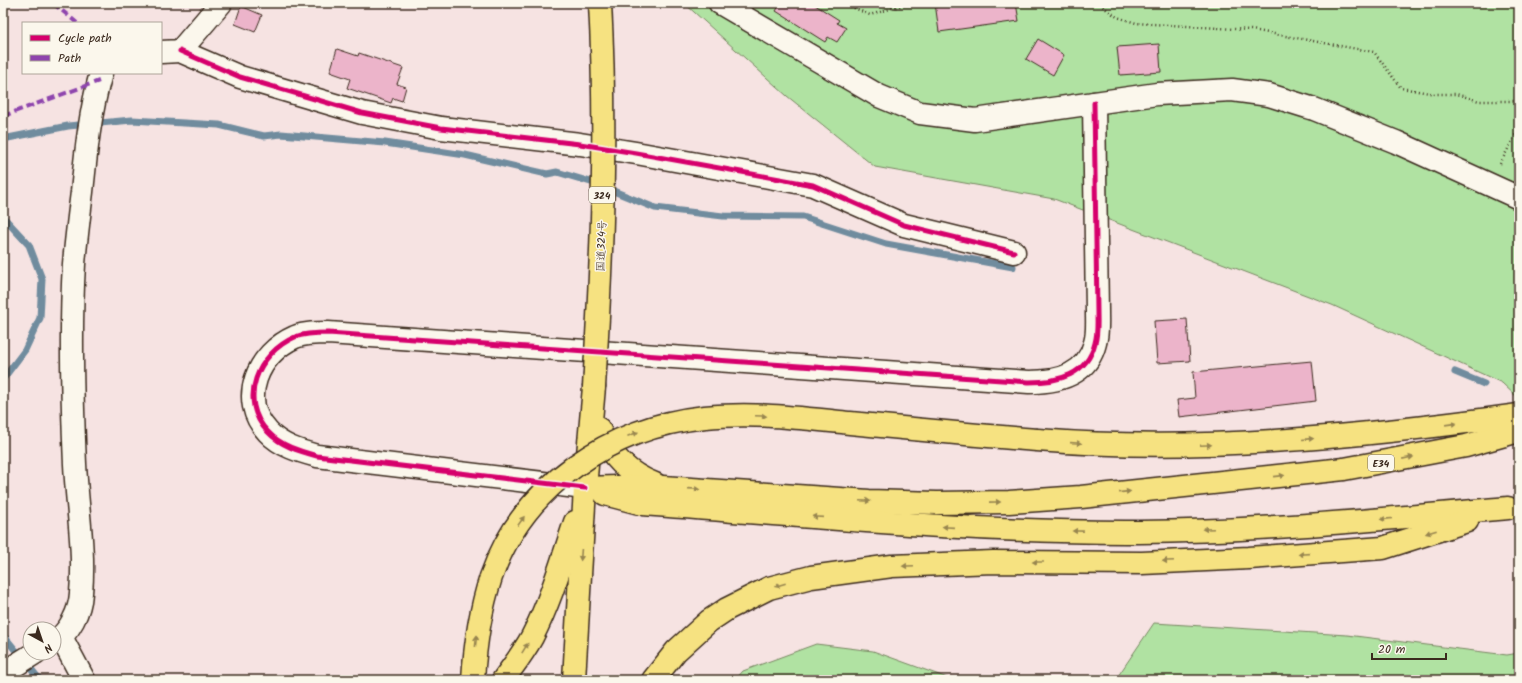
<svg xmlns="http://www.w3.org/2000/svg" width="1522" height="683" font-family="Kalam,'Klee One',sans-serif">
  <rect width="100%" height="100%" fill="#f6e3e2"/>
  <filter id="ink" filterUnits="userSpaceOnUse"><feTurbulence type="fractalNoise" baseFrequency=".025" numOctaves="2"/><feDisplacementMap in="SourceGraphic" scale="8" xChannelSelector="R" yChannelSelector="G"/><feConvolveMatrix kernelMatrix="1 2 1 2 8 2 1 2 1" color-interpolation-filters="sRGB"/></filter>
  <g filter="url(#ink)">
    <!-- green -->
    <g fill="#b0e2a2" stroke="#768660">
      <path d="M684 3H1519V399L1502 383 1332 305 1054 199 875 167 787 96Z"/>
      <path d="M1154 623 1347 635 1507 655 1519 653V680H1112L1118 676Z"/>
      <path d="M816 644 873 651 953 680H735L743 671Z"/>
    </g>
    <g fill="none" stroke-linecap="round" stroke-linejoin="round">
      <!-- stream -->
      <g stroke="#708c9e" stroke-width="7">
        <path d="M3 139 68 126 132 120 219 125 264 136 281 134 385 143 465 155 547 174 557 172 594 183 655 208 723 216 803 217 886 244 1013 267"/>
        <path d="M3 217 29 245 42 279 40 318 25 350 3 379"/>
        <path d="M1455 372 1484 384"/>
        <path d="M3 635 40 680"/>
      </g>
    </g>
    <!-- building -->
    <g fill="#ecb4ca" stroke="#3b2a1e">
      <path d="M781 3H812L839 20 837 23 846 28 837 42 828 37 825 42 776 11Z"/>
      <path d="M935 3H1016L1019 21 939 32Z"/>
      <path d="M241 6 262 15 255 32 235 24Z"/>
      <path d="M1038 39 1064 55 1053 75 1026 59Z"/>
      <path d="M1159 44 1161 72 1120 75 1117 47Z"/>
      <path d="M337 49 358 56 359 53 403 68 397 84 406 87 402 101 393 98 391 103 347 88 350 79 330 72Z"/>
      <path d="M1187 319 1190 361 1157 363 1154 321Z"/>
      <path d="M1312 361 1316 401 1179 417 1177 400 1195 398 1193 372Z"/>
    </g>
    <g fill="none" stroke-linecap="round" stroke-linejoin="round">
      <defs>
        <g id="minor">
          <path d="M720 3 879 96 920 113 975 120 1157 94 1232 90 1269 95 1314 109 1396 142 1519 198"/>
          <path d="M180 51 240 77 362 113 441 128 580 144 636 153 813 185 904 225 1014 252"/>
          <path d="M161 52 180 51 221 3"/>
          <path d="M585 488 317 456C299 451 281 446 268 432 237 400 258 353 295 337 305 333 317 333 328 333L1029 382C1059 382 1087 375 1095 343 1098 333 1097 322 1097 312L1094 103"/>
          <path d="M61 637 84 680"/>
          <path d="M54 642C70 632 80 611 81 593 85 551 77 507 75 464 72 397 70 330 74 264 76 240 79 216 82 192 86 152 90 112 101 73"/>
          <path d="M3 673 35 653"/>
        </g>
        <g id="highway">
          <path d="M599 429C610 456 628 474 655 484"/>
          <path d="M1037 440C1199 453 1359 437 1519 415"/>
          <path d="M585 488 648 486 869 501 937 503 1009 502 1081 497 1344 469 1466 446 1519 431"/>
          <path d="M605 494 643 504C808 516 973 533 1139 532 1262 531 1386 519 1508 508"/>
          <path d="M503 680C513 666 524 652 532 637 551 600 562 561 575 522"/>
          <path d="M574 680 585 488 594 387"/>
          <path d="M653 680 676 651 709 621 727 609 769 588 811 577 892 566 993 562 1142 563 1249 558 1383 548 1467 521"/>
        </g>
      </defs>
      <!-- minor casing -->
      <use href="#minor" stroke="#3b2a1e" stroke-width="25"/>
      <!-- highway casing -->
      <use href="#highway" stroke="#3b2a1e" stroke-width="25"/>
      <!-- path -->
      <g stroke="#3b2a1e" stroke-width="2.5" stroke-dasharray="1 3" stroke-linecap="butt">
        <path d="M843 3 870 15 910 3"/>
        <path d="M1101 3 1102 6 1117 17 1136 23 1252 30 1374 52 1401 88 1435 94H1456L1479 101H1519"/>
        <path d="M1500 164 1519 128"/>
      </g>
      <!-- minor -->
      <use href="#minor" stroke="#fbf7ec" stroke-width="22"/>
      <!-- highway -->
      <use href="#highway" stroke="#f6e281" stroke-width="22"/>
      <defs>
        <g id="highway-bridge">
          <path d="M594 387C602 260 607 131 600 3"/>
          <path d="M473 680C475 645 480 611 491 577 523 485 611 427 705 417 753 412 802 418 850 423 912 429 975 435 1037 440"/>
        </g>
      </defs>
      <!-- highway-bridge casing -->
      <use href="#highway-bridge" stroke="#3b2a1e" stroke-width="25" stroke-linecap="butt"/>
      <!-- highway-bridge -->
      <use href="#highway-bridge" stroke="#f6e281" stroke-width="22"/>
      <!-- quiet -->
      <g stroke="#8e44ad" stroke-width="4" stroke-dasharray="8 4" stroke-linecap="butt">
        <path d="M53 3 77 23"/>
        <path d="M3 116 99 81"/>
      </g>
      <defs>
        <g id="cycleway">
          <path d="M180 51 240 77 362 113 441 128 580 144 636 153 813 185 904 225 1014 252"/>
          <path d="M585 488 317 456C299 451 281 446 268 432 237 400 258 353 295 337 305 333 317 333 328 333L1029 382C1059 382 1087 375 1095 343 1098 333 1097 322 1097 312L1094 103"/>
        </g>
      </defs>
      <!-- cycleway casing -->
      <use href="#cycleway" stroke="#fbf7ec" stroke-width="8"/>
      <!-- cycleway -->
      <use href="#cycleway" stroke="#d6006c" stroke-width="5"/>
    </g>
    <!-- one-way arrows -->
    <defs><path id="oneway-solid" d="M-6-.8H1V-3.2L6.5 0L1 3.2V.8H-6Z"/></defs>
    <g fill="#988650">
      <use href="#oneway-solid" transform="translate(761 416) rotate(3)"/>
      <use href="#oneway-solid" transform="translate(1451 424) rotate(-8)"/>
      <use href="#oneway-solid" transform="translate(633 434) rotate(-21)"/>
      <use href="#oneway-solid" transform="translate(1308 439) rotate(-5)"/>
      <use href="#oneway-solid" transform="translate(1076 443) rotate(4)"/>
      <use href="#oneway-solid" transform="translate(1206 445) rotate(-2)"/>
      <use href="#oneway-solid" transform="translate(1408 458) rotate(-11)"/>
      <use href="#oneway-solid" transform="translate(1279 476) rotate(-6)"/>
      <use href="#oneway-solid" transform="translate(694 489) rotate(4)"/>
      <use href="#oneway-solid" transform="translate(1125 492) rotate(-6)"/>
      <use href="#oneway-solid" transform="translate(865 501) rotate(3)"/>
      <use href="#oneway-solid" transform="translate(995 502) rotate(-1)"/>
      <use href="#oneway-solid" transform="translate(818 517) rotate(-176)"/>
      <use href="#oneway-solid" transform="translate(1386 519) rotate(175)"/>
      <use href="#oneway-solid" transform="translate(521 521) rotate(-55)"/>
      <use href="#oneway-solid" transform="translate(948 527) rotate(-176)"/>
      <use href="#oneway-solid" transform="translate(1208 529) rotate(178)"/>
      <use href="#oneway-solid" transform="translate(1078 531) rotate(-179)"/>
      <use href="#oneway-solid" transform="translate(1431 532) rotate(162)"/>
      <use href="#oneway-solid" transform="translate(1304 554) rotate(176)"/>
      <use href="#oneway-solid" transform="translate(581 555) rotate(94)"/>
      <use href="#oneway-solid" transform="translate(1168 561) rotate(178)"/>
      <use href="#oneway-solid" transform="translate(1038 562) rotate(-180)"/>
      <use href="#oneway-solid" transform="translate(908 566) rotate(177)"/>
      <use href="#oneway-solid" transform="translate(780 585) rotate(163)"/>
      <use href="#oneway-solid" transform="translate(476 641) rotate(-84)"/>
      <use href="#oneway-solid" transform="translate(525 648) rotate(-58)"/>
    </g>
  </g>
  <g text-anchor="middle" stroke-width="3" stroke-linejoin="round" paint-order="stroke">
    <!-- shield labels -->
    <g fill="#fbf7ec" stroke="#75685c" stroke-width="1">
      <rect x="589" y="187" width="26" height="16" rx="3"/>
      <rect x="1368" y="455" width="26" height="16" rx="3"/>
    </g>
    <g font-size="10" font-weight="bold" fill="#3b2a1e">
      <text x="602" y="199">324</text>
      <text x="1381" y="467">E34</text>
    </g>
    <!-- street labels -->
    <g font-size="11" fill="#3b2a1e" stroke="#fbf7ec">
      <text transform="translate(601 246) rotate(-88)" y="4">国道324号</text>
    </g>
  </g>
  <!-- margin -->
  <rect width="1522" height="683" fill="none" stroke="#fbf7ec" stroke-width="16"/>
  <rect x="8" y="8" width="1506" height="667" fill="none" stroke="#3b2a1e" stroke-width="1.5" filter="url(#ink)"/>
  <!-- legend -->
  <rect x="22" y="22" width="140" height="52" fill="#fbf7ec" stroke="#aea59a"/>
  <rect x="30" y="35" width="20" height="6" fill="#d6006c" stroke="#aea59a"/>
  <text x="58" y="42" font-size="12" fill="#3b2a1e">Cycle path</text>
  <rect x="30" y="55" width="20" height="6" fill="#8e44ad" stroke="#aea59a"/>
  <text x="58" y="62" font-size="12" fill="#3b2a1e">Path</text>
  <!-- north arrow -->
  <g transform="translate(42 641) rotate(140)"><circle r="19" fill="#fbf7ec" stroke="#aea59a"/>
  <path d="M0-3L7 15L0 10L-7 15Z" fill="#3b2a1e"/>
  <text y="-6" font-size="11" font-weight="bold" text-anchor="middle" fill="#3b2a1e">N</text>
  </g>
  <!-- scale -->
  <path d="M1372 653v6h74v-6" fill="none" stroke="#3b2a1e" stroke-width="2"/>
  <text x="1378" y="653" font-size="12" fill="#3b2a1e" stroke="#fbf7ec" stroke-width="3" paint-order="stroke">20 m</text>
</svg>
